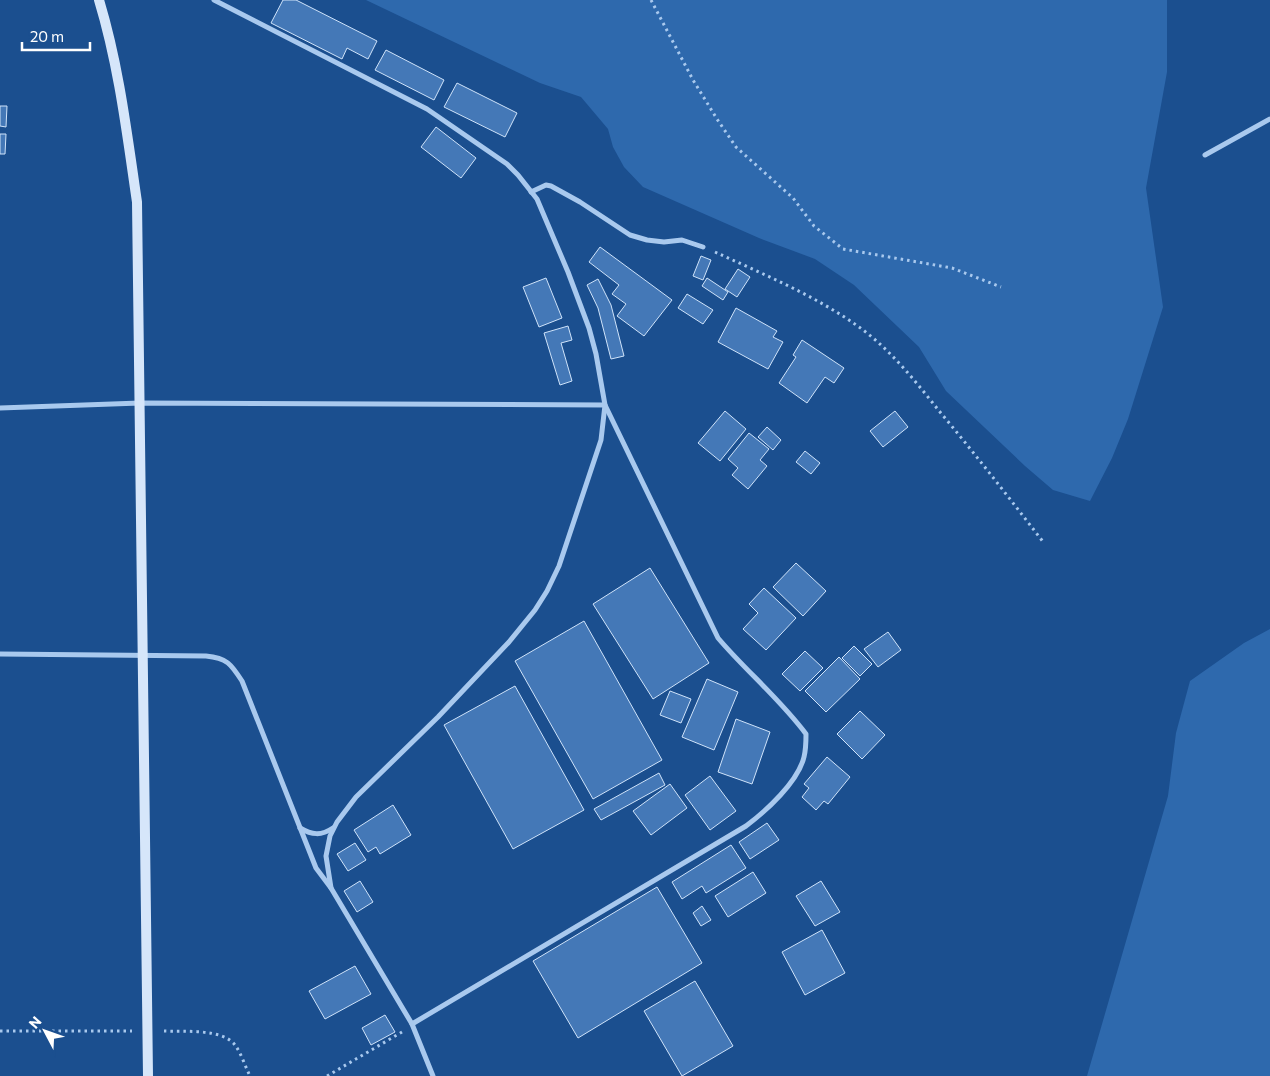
<svg xmlns="http://www.w3.org/2000/svg" width="1270" height="1076" font-family="Commissioner,sans-serif">
  <rect width="100%" height="100%" fill="#1b4f8f"/>
  <!-- green -->
  <g fill="#2e69ad">
    <path d="M366 0H1167V72L1146 188 1163 307 1128 419 1112 458 1090 501 1053 490 1025 466 946 391 919 347 854 285 815 259 759 238 643 187 624 167 613 147 608 129 581 97 540 83Z"/>
    <path d="M1270 629V1076H1087L1168 796 1176 733 1190 681 1244 643Z"/>
  </g>
  <!-- building -->
  <g fill="#4478b7" stroke="#cfe3fa">
    <path d="M283 0H296L377 41 368 59 347 48 342 59 271 23Z"/>
    <path d="M386 50 444 80 434 100 375 70Z"/>
    <path d="M457 83 517 113 505 137 444 107Z"/>
    <path d="M0 106H7L6 127 0 126Z"/>
    <path d="M436 127 476 158 461 178 421 147Z"/>
    <path d="M0 134H6L5 154H0Z"/>
    <path d="M600 247 672 300 644 336 617 316 626 304 612 294 619 285 589 262Z"/>
    <path d="M701 256 711 260 703 280 693 276Z"/>
    <path d="M738 269 750 277 737 297 725 289Z"/>
    <path d="M546 278 562 318 539 327 523 287Z"/>
    <path d="M707 278 728 292 723 300 702 286Z"/>
    <path d="M598 279 611 305 624 356 611 359 598 308 587 285Z"/>
    <path d="M687 294 713 310 703 324 678 308Z"/>
    <path d="M736 308 777 331 773 337 783 342 768 369 718 342Z"/>
    <path d="M568 326 572 340 561 343 572 381 560 385 544 333Z"/>
    <path d="M802 340 844 368 834 383 825 377 807 403 779 383 796 357 793 355Z"/>
    <path d="M725 411 746 429 720 461 698 443Z"/>
    <path d="M895 411 908 427 883 447 870 431Z"/>
    <path d="M767 427 781 440 773 450 758 437Z"/>
    <path d="M749 433 769 449 760 460 767 466 748 489 732 475 738 468 728 459Z"/>
    <path d="M805 451 820 463 811 474 796 462Z"/>
    <path d="M796 563 826 591 803 616 773 587Z"/>
    <path d="M650 568 709 663 653 699 593 604Z"/>
    <path d="M764 588 796 618 766 650 743 629 758 613 749 604Z"/>
    <path d="M584 621 662 760 593 799 515 661Z"/>
    <path d="M888 632 901 650 878 667 864 649Z"/>
    <path d="M854 646 872 664 860 676 842 658Z"/>
    <path d="M805 651 823 668 800 691 782 674Z"/>
    <path d="M839 657 860 679 826 712 805 691Z"/>
    <path d="M707 679 738 692 714 750 682 737Z"/>
    <path d="M515 686 584 810 513 849 444 725Z"/>
    <path d="M670 691 691 699 681 723 660 715Z"/>
    <path d="M860 711 885 735 862 759 837 734Z"/>
    <path d="M736 719 770 732 752 784 718 772Z"/>
    <path d="M827 757 850 777 828 804 824 801 816 810 802 797 809 788 804 784Z"/>
    <path d="M659 773 665 785 601 820 594 809Z"/>
    <path d="M710 776 736 811 710 830 685 795Z"/>
    <path d="M670 784 687 808 651 835 633 811Z"/>
    <path d="M393 805 411 835 380 854 376 847 368 852 354 830Z"/>
    <path d="M767 823 779 840 750 859 739 842Z"/>
    <path d="M355 843 366 860 348 871 337 854Z"/>
    <path d="M731 845 746 868 706 893 702 886 682 899 672 882Z"/>
    <path d="M753 872 766 893 728 917 715 896Z"/>
    <path d="M360 881 373 902 357 912 344 891Z"/>
    <path d="M821 881 840 912 815 926 796 896Z"/>
    <path d="M657 887 702 963 578 1038 533 961Z"/>
    <path d="M702 906 711 920 701 926 693 913Z"/>
    <path d="M822 930 845 973 805 995 782 952Z"/>
    <path d="M355 966 371 994 325 1019 309 991Z"/>
    <path d="M695 981 733 1046 682 1076 644 1011Z"/>
    <path d="M385 1015 395 1032 371 1045 362 1028Z"/>
  </g>
  <g fill="none" stroke-linecap="round" stroke-linejoin="round">
    <!-- path -->
    <g stroke="#a9c9ee" stroke-width="3" stroke-dasharray="2.5 4" stroke-linecap="butt">
      <path d="M651 0 693 80 717 119 736 147 793 198 814 226 843 249 952 268 1001 287"/>
      <path d="M715 252C763 274 816 296 859 327 891 350 916 382 940 412 976 455 1010 499 1044 543"/>
      <path d="M0 1031H132"/>
      <path d="M164 1031C183 1032 222 1028 235 1045 241 1053 245 1066 250 1076"/>
      <path d="M327 1076 402 1032"/>
    </g>
    <!-- street -->
    <g stroke="#a9c9ee" stroke-width="5">
      <path d="M214 0 427 109 507 164 518 175 537 199 568 272 589 328 596 354 605 405 601 440 559 566 547 591 535 610 509 642 438 717 356 797 337 822 330 836 326 856 331 888"/>
      <path d="M1205 155 1270 119"/>
      <path d="M531 192 546 185 551 186 580 202 630 235 647 240 664 242 682 240 703 247"/>
      <path d="M0 408 140 403 605 405 718 638C746 671 780 699 806 734 806 742 806 749 804 757 798 782 766 811 746 826L412 1024"/>
      <path d="M0 654 206 656C227 658 231 664 242 681L316 868 331 888 412 1024 433 1076"/>
      <path d="M300 828C312 835 321 836 333 828"/>
    </g>
    <!-- secondary -->
    <path stroke="#d6e6fa" stroke-width="10" d="M99 0C119 66 127 134 137 202L148 1076"/>
  </g>
  <!-- north arrow -->
  <g transform="translate(45 1031) rotate(311)" stroke="#1b4f8f" stroke-width="4" paint-order="stroke">
  <path d="M0-4L9 19L0 12L-9 19Z" fill="#ffffff"/>
  <text y="-8" font-size="14" font-weight="bold" text-anchor="middle" fill="#ffffff">N</text>
  </g>
  <!-- scale -->
  <path d="M22 42v8h68v-8" fill="none" stroke="#ffffff" stroke-width="2.5"/>
  <text x="30" y="42" font-size="15" fill="#ffffff" stroke="#1b4f8f" stroke-width="4" paint-order="stroke">20 m</text>
</svg>
